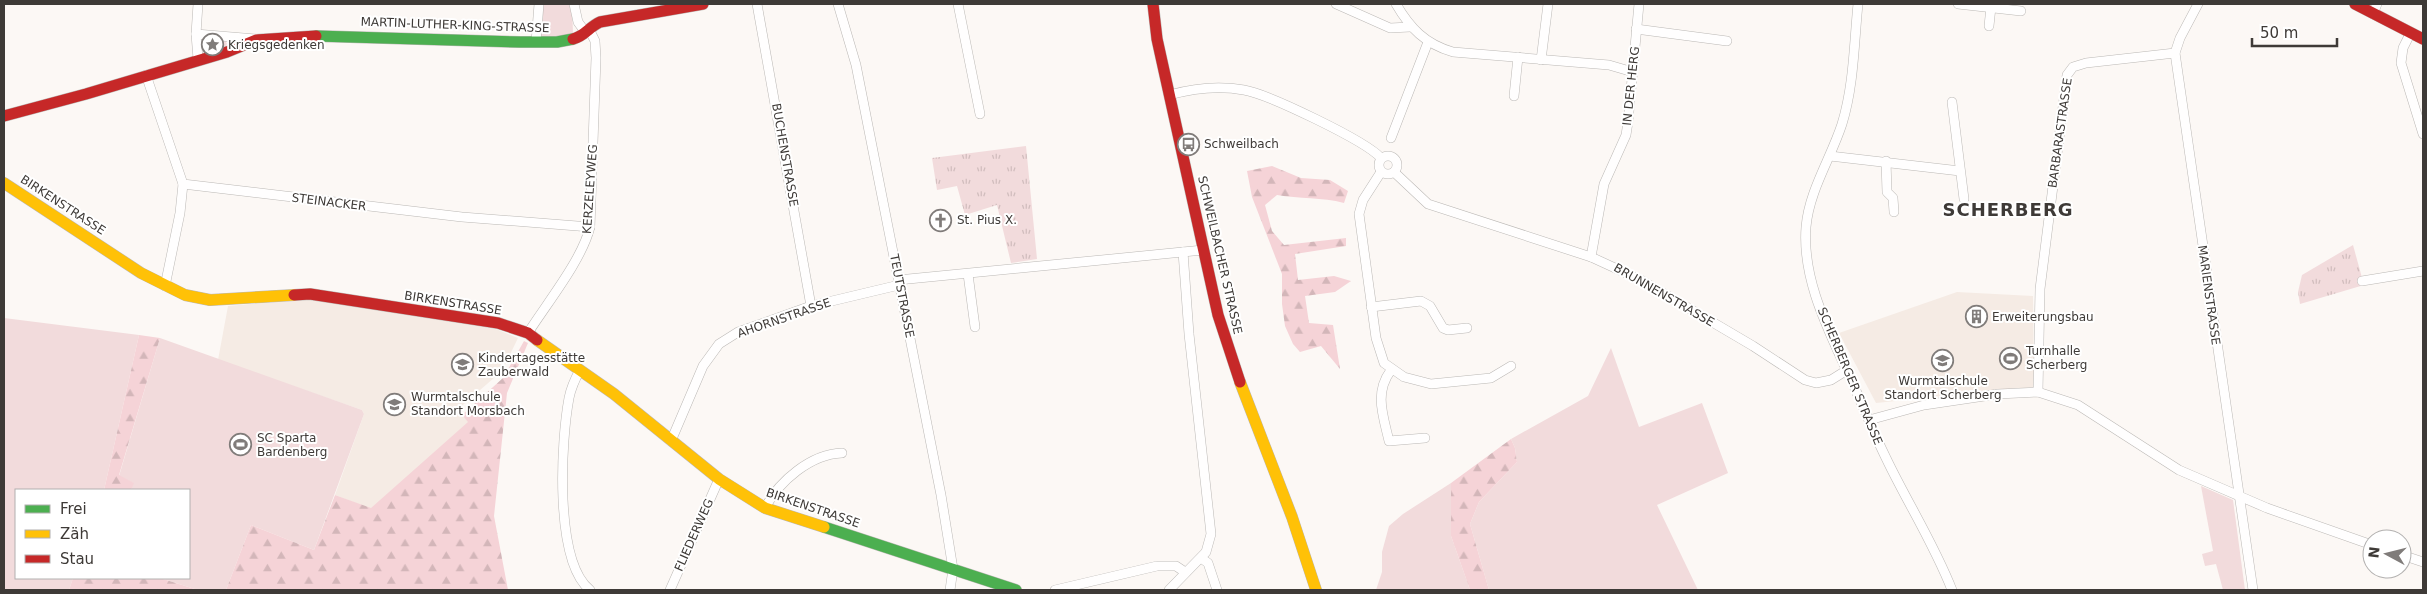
<svg xmlns="http://www.w3.org/2000/svg" width="2427" height="594" font-family="'DejaVu Sans',sans-serif">
  <defs>
    <pattern id="forest-firs" width="22" height="20" patternUnits="userSpaceOnUse" patternTransform="scale(1.25)"><rect width="22" height="20" fill="#f5d3d7"/><path d="M5 1l3.5 6h-7zM16 11l3.5 6h-7z" fill="#d3b6b9"/></pattern>
    <pattern id="park-tufts" width="24" height="20" patternUnits="userSpaceOnUse" patternTransform="scale(1.25)"><rect width="24" height="20" fill="#f2dbdc"/><path d="M3 7l-1-3M5 7V3M7 7l1-3M15 17l-1-3M17 17v-4M19 17l1-3" fill="none" stroke="#d1bdbd"/></pattern>
  </defs>
  <rect width="100%" height="100%" fill="#fcf8f5"/>
  <!-- built -->
  <g fill="#f5ebe4">
    <path d="M1957 292 2033 296 2034 387 1876 403 1839 333Z"/>
    <path d="M310 299 496 329 518 338 502 371 457 410 469 422 371 509 335 495 364 414 362 410 218 360 228 306Z"/>
  </g>
  <!-- grass -->
  <g fill="#f2dbdc">
    <path d="M542 4H572L573 34 540 39Z"/>
    <path d="M205 37 224 38 227 44 224 49 206 54 203 51V39Z"/>
    <path d="M4 318 139 335 104 490H16V578H73L69 590H4Z"/>
    <path d="M160 338 362 410 364 414 314 550 251 525 226 590H198L160 578H189V490H131L133 483 119 476Z"/>
    <path d="M1611 348 1639 427 1702 403 1728 473 1657 505 1698 590H1489L1470 524 1479 502 1517 462 1515 448 1511 439 1588 396Z"/>
    <path d="M1451 483V536L1470 590H1376L1382 572V552L1389 526 1403 514Z"/>
    <path d="M2201 486 2233 500 2245 590H2223L2216 564 2205 566 2202 554 2213 551Z"/>
  </g>
  <!-- forest -->
  <g fill="url(#forest-firs)">
    <path d="M1272 166 1301 178 1330 180 1348 191 1344 203C1322 197 1299 199 1277 195L1265 205 1272 231 1284 245 1346 238V246L1295 254 1298 280 1334 276 1351 281 1335 292 1305 296 1309 323 1333 325 1340 369 1321 346 1300 352 1293 344 1285 326 1282 304V274L1252 197 1247 171Z"/>
    <path d="M139 335 160 338 119 475 134 483 131 490H104Z"/>
    <path d="M524 341 528 343 507 393 494 516 508 590H226L251 525 314 550 335 495 371 508 468 422 462 415 503 378Z"/>
    <path d="M1511 439 1515 448 1517 462 1479 502 1470 524 1489 590H1470L1451 536V483Z"/>
    <path d="M73 578H160L198 590H69Z"/>
  </g>
  <!-- park -->
  <g fill="url(#park-tufts)">
    <path d="M1026 146 1037 259 1011 263 997 205 965 215 957 186 937 190 932 158Z"/>
    <path d="M2353 245 2364 285 2300 304 2298 292 2302 275Z"/>
  </g>
  <g fill="none" stroke-linecap="round" stroke-linejoin="round">
    <defs>
      <g id="street">
        <path d="M574 4 578 22 586 33"/>
        <path d="M757 4 811 306"/>
        <path d="M838 4 856 65 941 495 953 569 950 590"/>
        <path d="M958 4 980 114"/>
        <path d="M1336 4 1390 28 1410 27"/>
        <path d="M1396 4C1410 28 1425 44 1453 52L1609 65 1633 72"/>
        <path d="M1858 4C1854 43 1854 85 1842 124 1831 158 1809 191 1806 227 1802 278 1827 327 1847 371 1861 400 1872 430 1886 458 1907 502 1934 544 1952 590"/>
        <path d="M1958 4 2021 11"/>
        <path d="M2198 4 2180 38 2175 53 2253 590"/>
        <path d="M2373 14 2377 4"/>
        <path d="M1989 26 1991 7"/>
        <path d="M1636 29 1727 41"/>
        <path d="M196 34 256 39"/>
        <path d="M2410 34 2403 48 2401 63 2423 134"/>
        <path d="M536 42 539 4"/>
        <path d="M198 59 196 34 198 4"/>
        <path d="M1541 60 1548 4"/>
        <path d="M146 75 183 184 462 217 590 227"/>
        <path d="M1169 95C1194 88 1218 85 1244 90 1268 94 1366 141 1381 158"/>
        <path d="M1514 96 1518 57"/>
        <path d="M1952 102 1964 199"/>
        <path d="M1391 138 1428 42"/>
        <circle cx="1388" cy="165" r="9"/>
        <path d="M1830 156 1960 171"/>
        <path d="M1886 161 1887 192 1893 198 1894 212"/>
        <path d="M1381 172 1363 200 1359 214 1376 338 1384 363 1404 377 1431 384 1491 378 1511 366"/>
        <path d="M1394 172 1428 204 1591 257 1641 280 1753 346 1805 380 1816 383 1831 380 1847 370"/>
        <path d="M1591 257 1604 184 1626 135 1628 122 1639 4"/>
        <path d="M968 274 975 327"/>
        <path d="M898 280 1203 250"/>
        <path d="M2362 281 2423 271"/>
        <path d="M165 286 180 213 183 184"/>
        <path d="M1371 307 1421 301 1430 306 1443 328 1448 330 1467 328"/>
        <path d="M528 333C547 303 582 260 590 227L596 58 595 41 589 29"/>
        <path d="M580 370C575 379 571 388 569 398 561 441 554 561 590 590"/>
        <path d="M1391 370C1374 393 1383 415 1389 441L1425 438"/>
        <path d="M2038 392 2040 289 2067 75 2073 67 2086 63 2175 53"/>
        <path d="M1869 420 1924 405 1998 394 2038 392 2078 405 2179 470 2267 508 2372 545"/>
        <path d="M671 441 703 366 719 344 738 332 811 306 899 285"/>
        <path d="M765 508C779 481 811 454 842 453"/>
        <path d="M2402 555 2423 562"/>
        <path d="M1201 558 1208 563 1217 590"/>
        <path d="M670 590 719 479"/>
        <path d="M1055 590 1157 566H1176L1185 572"/>
        <path d="M1169 590 1206 552 1211 534 1189 334 1183 252"/>
      </g>
      <g id="fast">
        <path d="M316 36 520 42H557L573 39"/>
        <path d="M824 527 1016 590"/>
      </g>
      <g id="slow">
        <path d="M4 183 141 273 185 295 210 300 294 295"/>
        <path d="M537 340 614 394 719 479 765 508 824 527"/>
        <path d="M1240 382 1292 517 1316 590"/>
      </g>
      <g id="jam">
        <path d="M1153 4 1157 39 1218 315 1240 382"/>
        <path d="M2355 4 2423 39"/>
        <path d="M573 39C585 36 589 27 600 22L703 4"/>
        <path d="M4 116 86 94 227 52 256 40 316 36"/>
        <path d="M294 295 310 294 498 323 528 333 537 340"/>
      </g>
    </defs>
    <!-- street casing -->
    <use href="#street" stroke="#bbb8b5" stroke-width="10"/>
    <!-- fast casing -->
    <use href="#fast" stroke="#bbb8b5" stroke-width="12"/>
    <!-- slow casing -->
    <use href="#slow" stroke="#bbb8b5" stroke-width="12"/>
    <!-- jam casing -->
    <use href="#jam" stroke="#bbb8b5" stroke-width="12"/>
    <!-- street -->
    <use href="#street" stroke="#fffefe" stroke-width="9"/>
    <!-- fast -->
    <use href="#fast" stroke="#4caf50" stroke-width="11"/>
    <!-- slow -->
    <use href="#slow" stroke="#ffc107" stroke-width="11"/>
    <!-- jam -->
    <use href="#jam" stroke="#c62828" stroke-width="11"/>
  </g>
  <!-- icons -->
  <defs>
    <symbol id="sight-ring" viewBox="-11 -11 22 22"><circle r="9.5" fill="#fff" stroke="#807c7a" stroke-width="1.5"/><path d="M0-6L1.8-2.2L6-1.7L2.9 1.2L3.7 5.4L0 3.3L-3.7 5.4L-2.9 1.2L-6-1.7L-1.8-2.2Z" fill="#807c7a"/></symbol>
    <symbol id="bus-ring" viewBox="-11 -11 22 22"><circle r="9.5" fill="#fff" stroke="#807c7a" stroke-width="1.5"/><path d="M-5-6H5V4H4V6H2V4H-2V6H-4V4H-5ZM-3.5-4V0h7V-4ZM-3.5 1.2v1.5H-2V1.2ZM2 1.2v1.5H3.5V1.2Z" fill="#807c7a"/></symbol>
    <symbol id="church-ring" viewBox="-11 -11 22 22"><circle r="9.5" fill="#fff" stroke="#807c7a" stroke-width="1.5"/><path d="M-1.2-6h2.4v3.5h3.3v2.4h-3.3V6h-2.4V-.1h-3.3v-2.4h3.3Z" fill="#807c7a"/></symbol>
    <symbol id="building-ring" viewBox="-11 -11 22 22"><circle r="9.5" fill="#fff" stroke="#807c7a" stroke-width="1.5"/><path d="M-4-6H4V6H1V3H-1V6H-4ZM-2.5-4.3h1.7v1.8h-1.7ZM.8-4.3h1.7v1.8H.8ZM-2.5-1h1.7V.8h-1.7ZM.8-1h1.7V.8H.8Z" fill="#807c7a"/></symbol>
    <symbol id="stadium-ring" viewBox="-11 -11 22 22"><circle r="9.5" fill="#fff" stroke="#807c7a" stroke-width="1.5"/><path d="M0-5a6.5 5 0 1 0 0 10a6.5 5 0 1 0 0-10ZM-3.5-1.8h7v3.6h-7Z" fill="#807c7a"/></symbol>
    <symbol id="school-ring" viewBox="-11 -11 22 22"><circle r="9.5" fill="#fff" stroke="#807c7a" stroke-width="1.5"/><path d="M0-5L7-2L0 1L-7-2ZM-4 1L0 2.5L4 1V4Q0 6-4 4Z" fill="#807c7a"/></symbol>
  </defs>
  <g fill-rule="evenodd">
    <use href="#sight-ring" x="200" y="32" width="25" height="25"/>
    <use href="#bus-ring" x="1176" y="132" width="25" height="25"/>
    <use href="#church-ring" x="928" y="208" width="25" height="25"/>
    <use href="#building-ring" x="1964" y="304" width="25" height="25"/>
    <use href="#stadium-ring" x="1998" y="346" width="25" height="25"/>
    <use href="#school-ring" x="1930" y="348" width="25" height="25"/>
    <use href="#school-ring" x="450" y="352" width="25" height="25"/>
    <use href="#school-ring" x="382" y="392" width="25" height="25"/>
    <use href="#stadium-ring" x="228" y="432" width="25" height="25"/>
  </g>
  <g text-anchor="middle" stroke-width="4" stroke-linejoin="round" paint-order="stroke">
    <!-- street labels -->
    <g font-size="12" fill="#3e3a37" stroke="#fff">
      <text transform="translate(455 25) rotate(2)" y="4">MARTIN-LUTHER-KING-STRASSE</text>
      <text transform="translate(1631 86) rotate(-84)" y="4">IN DER HERG</text>
      <text transform="translate(2060 133) rotate(-82)" y="4">BARBARASTRASSE</text>
      <text transform="translate(785 155) rotate(80)" y="4">BUCHENSTRASSE</text>
      <text transform="translate(590 189) rotate(-86)" y="4">KERZELEYWEG</text>
      <text transform="translate(329 202) rotate(7)" y="4">STEINACKER</text>
      <text transform="translate(63 205) rotate(33)" y="4">BIRKENSTRASSE</text>
      <text transform="translate(1220 255) rotate(77)" y="4">SCHWEILBACHER STRASSE</text>
      <text transform="translate(1664 295) rotate(30)" y="4">BRUNNENSTRASSE</text>
      <text transform="translate(2209 295) rotate(82)" y="4">MARIENSTRASSE</text>
      <text transform="translate(902 296) rotate(79)" y="4">TEUTSTRASSE</text>
      <text transform="translate(453 303) rotate(9)" y="4">BIRKENSTRASSE</text>
      <text transform="translate(784 318) rotate(-19)" y="4">AHORNSTRASSE</text>
      <text transform="translate(1850 376) rotate(67)" y="4">SCHERBERGER STRASSE</text>
      <text transform="translate(813 508) rotate(19)" y="4">BIRKENSTRASSE</text>
      <text transform="translate(694 535) rotate(-66)" y="4">FLIEDERWEG</text>
    </g>
    <!-- poi labels -->
    <g font-size="12" fill="#3e3a37" stroke="#fff" text-anchor="start">
      <text x="228" y="49">Kriegsgedenken</text>
      <text x="1204" y="148">Schweilbach</text>
      <text x="957" y="224">St. Pius X.</text>
      <text x="1992" y="321">Erweiterungsbau</text>
      <text x="2026" y="355">Turnhalle<tspan x="2026" dy="14">Scherberg</tspan></text>
      <text x="478" y="362">Kindertagesstätte<tspan x="478" dy="14">Zauberwald</tspan></text>
      <text x="1943" y="385" text-anchor="middle">Wurmtalschule<tspan x="1943" dy="14">Standort Scherberg</tspan></text>
      <text x="411" y="401">Wurmtalschule<tspan x="411" dy="14">Standort Morsbach</tspan></text>
      <text x="257" y="442">SC Sparta<tspan x="257" dy="14">Bardenberg</tspan></text>
    </g>
    <!-- district labels -->
    <g font-size="18" font-weight="bold" letter-spacing="1" fill="#3e3a37" stroke="#fff">
      <text x="2008" y="216">SCHERBERG</text>
    </g>
  </g>
  <!-- border -->
  <rect width="2427" height="594" fill="none" stroke="#3e3a37" stroke-width="10"/>
  <!-- legend -->
  <rect x="15" y="489" width="175" height="90" fill="#ffffff" stroke="#b2b0af"/>
  <rect x="25" y="505" width="25" height="8" fill="#4caf50" stroke="#b2b0af"/>
  <text x="60" y="514" font-size="15" fill="#3e3a37">Frei</text>
  <rect x="25" y="530" width="25" height="8" fill="#ffc107" stroke="#b2b0af"/>
  <text x="60" y="539" font-size="15" fill="#3e3a37">Zäh</text>
  <rect x="25" y="555" width="25" height="8" fill="#c62828" stroke="#b2b0af"/>
  <text x="60" y="564" font-size="15" fill="#3e3a37">Stau</text>
  <!-- north arrow -->
  <g transform="translate(2387 554) rotate(277)"><circle r="24" fill="#ffffff" stroke="#b2b0af"/>
  <path d="M0-4L9 19L0 12L-9 19Z" fill="#807c7a"/>
  <text y="-8" font-size="14" font-weight="bold" text-anchor="middle" fill="#3e3a37">N</text>
  </g>
  <!-- scale -->
  <path d="M2252 38v8h85v-8" fill="none" stroke="#3e3a37" stroke-width="2.5"/>
  <text x="2260" y="38" font-size="15" fill="#3e3a37" stroke="#ffffff" stroke-width="4" paint-order="stroke">50 m</text>
</svg>
